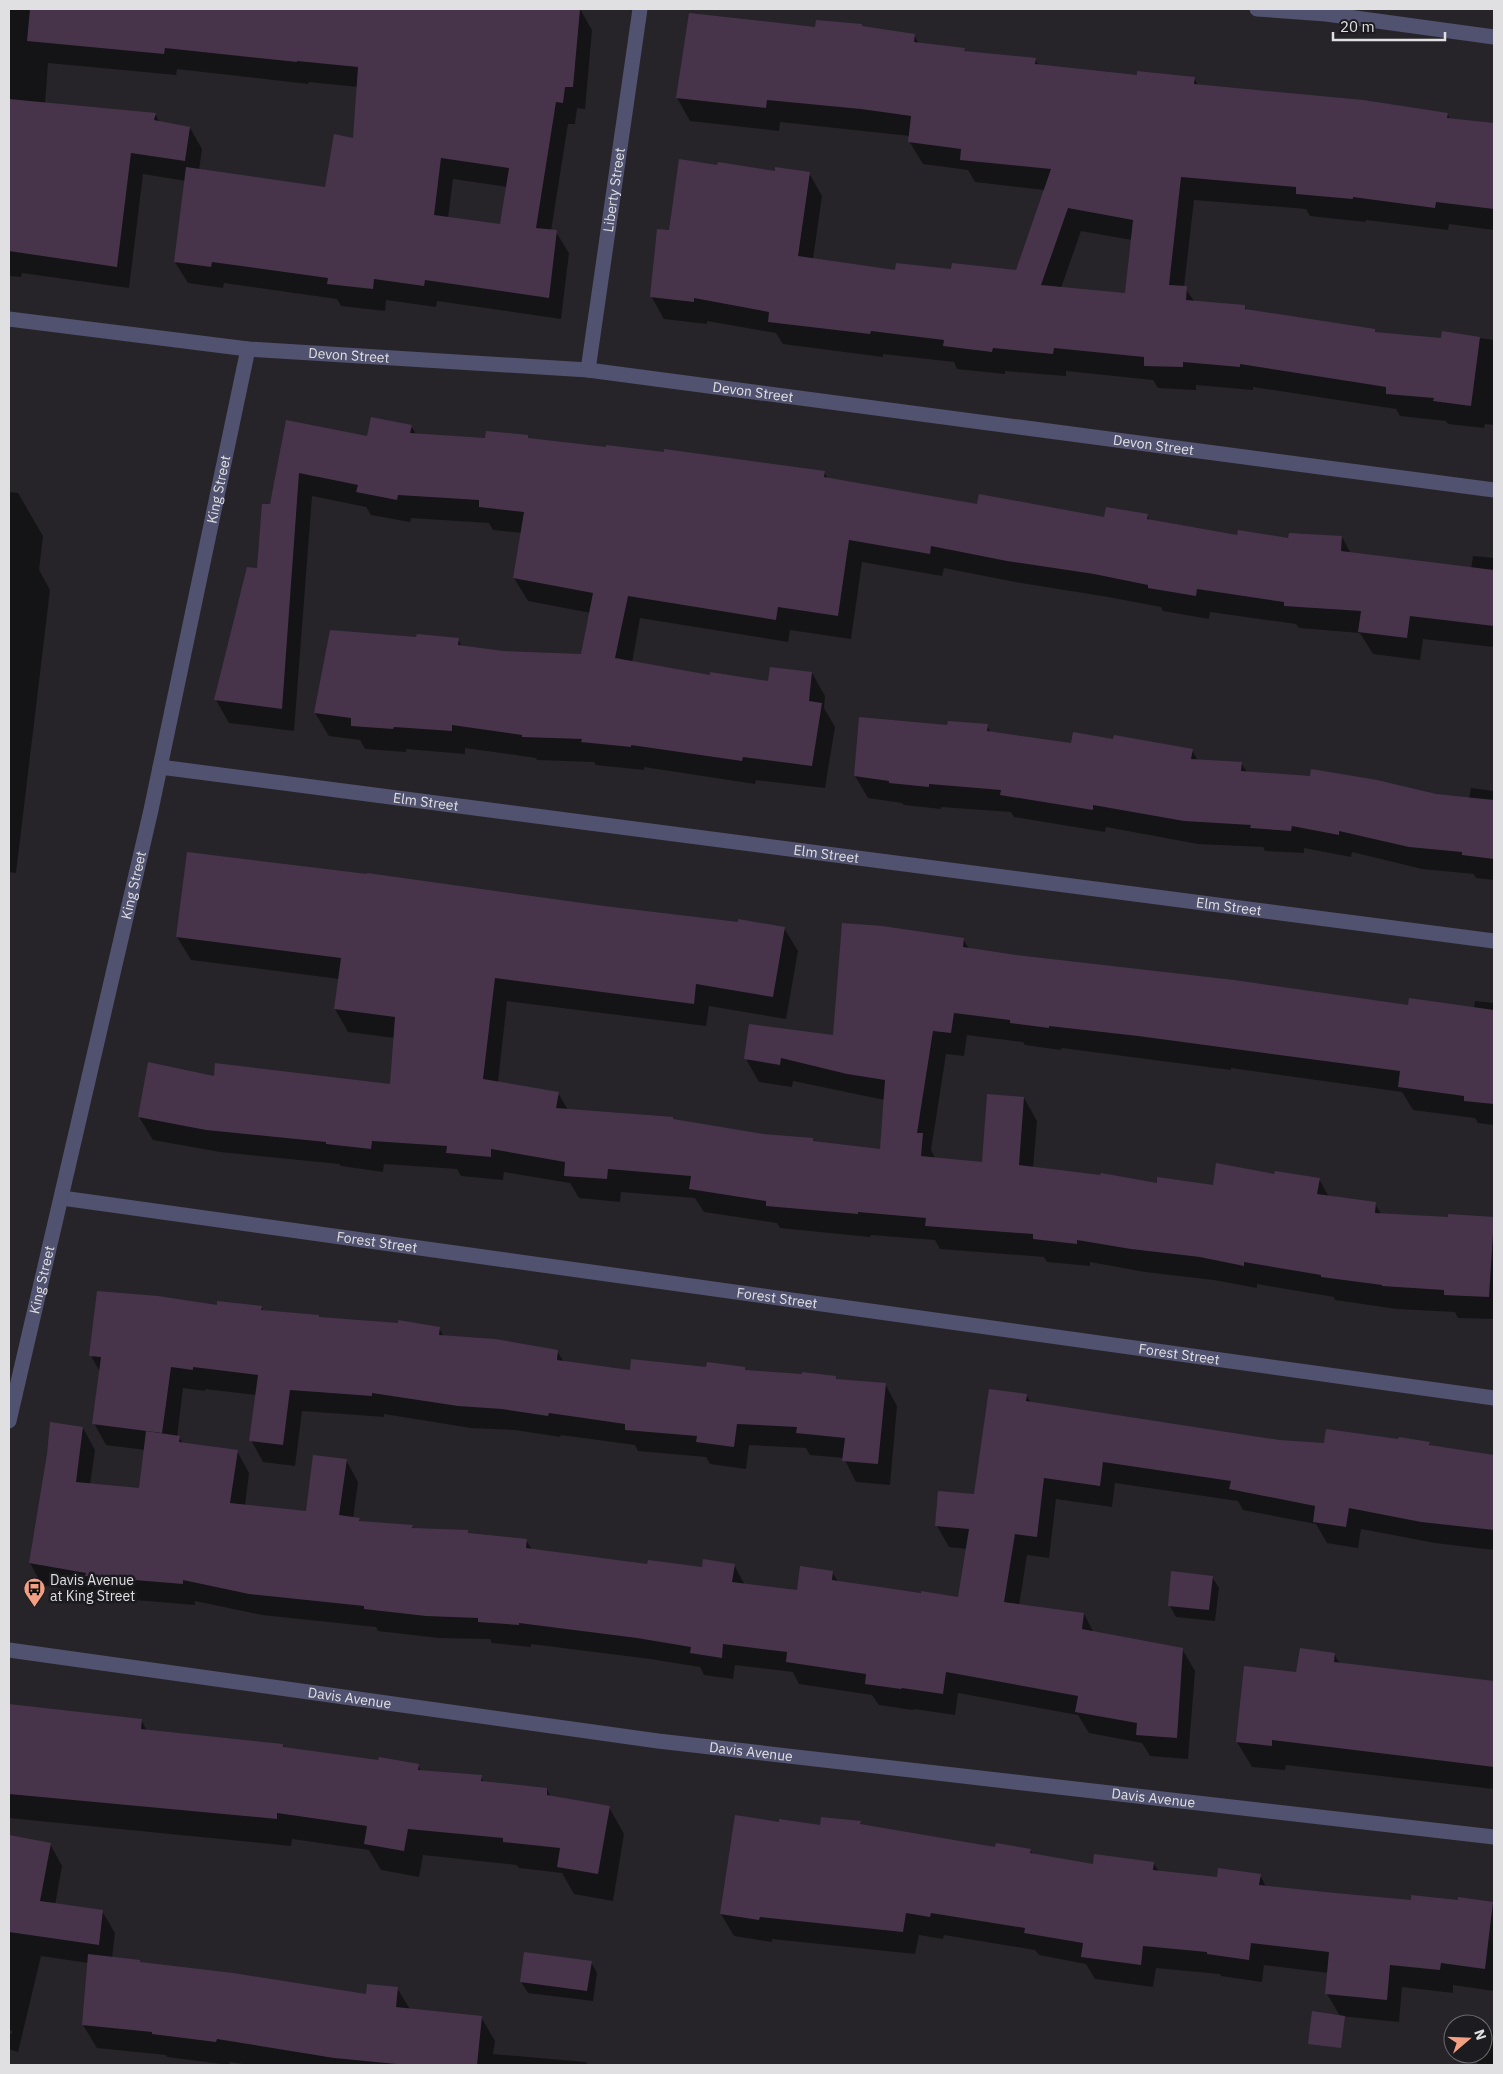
<svg xmlns="http://www.w3.org/2000/svg" width="1503" height="2074" font-family="'IBM Plex Sans',sans-serif">
  <rect width="100%" height="100%" fill="#262429"/>
  <!-- shadow -->
  <g fill="#0007" fill-rule="evenodd">
    <path d="M9 9H580L592 30 585 109 577 108 575 124H568L551 231 556 232 569 253 561 319 437 301 436 307 386 300 385 311 341 306 337 299 224 283 223 288 188 283 175 262 186 181 143 174 129 288 22 273 21 277 9 276ZM48 63 176 75 177 69 308 84 309 82 358 87 354 139 326 188 199 170 202 149 190 128 160 123 155 114 45 104ZM453 179 508 187 501 226 448 218Z"/>
    <path d="M690 15 816 28 863 27 914 35 919 44 964 50 965 52 1035 59 1039 66 1138 77 1194 78 1198 85 1447 114 1450 119 1494 124V230L1449 224 1448 230 1366 220V222L1310 216 1306 209 1194 200 1184 287 1195 302 1245 307 1247 311 1374 330 1376 333 1442 340 1443 333 1494 340V425L1485 424 1484 428 1448 424 1446 421 1400 416 1396 409 1253 387V390L1196 385V390L1158 388 1153 380 1066 371V376L1005 371V374L957 369 954 362 883 354V357L783 344 776 333 707 321V324L664 319 651 296 670 232 718 166 776 173H809L822 196 813 259 896 271H1017L1045 190 975 182 968 170 923 164 909 141 910 136 780 122 779 131 690 121 677 98ZM1081 231 1132 240 1126 294 1061 288Z"/>
    <path d="M287 422 368 438 411 426 416 434 486 439 527 436 529 439 824 472 828 479 978 506 1105 518 1147 516 1151 521 1238 537 1289 540 1342 537 1351 554 1471 569 1473 556 1494 558V647L1423 639 1420 660 1373 654 1360 633 1299 628 1296 624 1210 612 1209 619 1163 611 1161 607 1108 597 1021 583 944 568 942 576 862 562 851 639 790 630 788 642 640 618 632 663 711 677 769 683 812 673 825 696 824 708 835 727 825 788 756 780 755 784 644 767V770L596 765 594 762 537 760 536 758 465 748V754L406 749V752L365 749 360 740 329 736 315 713 417 638 458 639 462 647 503 653 582 655 591 613 528 601 514 578 522 533 493 530 489 523 411 518 410 522 371 515 366 507 312 496 294 731 229 723 216 700 248 568 258 569Z"/>
    <path d="M9 492 18 493 43 536 39 570 50 590 16 873 9 872Z"/>
    <path d="M948 726H987L991 733 1072 745 1114 741 1192 750 1198 761 1241 763 1247 772 1436 795 1469 799 1471 788 1494 791V880L1476 878 1474 874 1422 869 1352 852 1351 857 1304 848V853L1265 851 1263 847 1198 844 1106 827 1105 832 1014 817 1011 812 941 807V809L904 805 902 803 868 798 855 776Z"/>
    <path d="M604 907 784 928 798 951 786 1019 709 1006 706 1026 507 1001 498 1082 558 1093 568 1110 674 1121 763 1135 812 1139 814 1143 881 1150 885 1100 793 1081 792 1087 759 1082 746 1059 834 1037 963 939 969 949 1016 956 1409 1006 1474 1008 1475 1001 1494 1003V1125L1478 1123 1475 1118 1413 1110 1402 1092 1231 1068V1070L1062 1048 1061 1050 1025 1045 1023 1042 967 1035 964 1056 946 1054 931 1150 935 1158 983 1163 1024 1098 1037 1121 1033 1168 1158 1184 1214 1186 1275 1175 1319 1179 1329 1197 1375 1204 1381 1214 1449 1219V1215L1494 1218V1319L1458 1318 1455 1312 1397 1309 1335 1300 1334 1297 1257 1284V1288L1214 1280 1145 1272 1090 1262V1266L1047 1262 1044 1257 940 1249 935 1240 871 1235 870 1237 780 1228 777 1223 704 1212 695 1198 621 1192 620 1202 579 1198 570 1183 504 1172 503 1180 461 1176 457 1169 384 1164 383 1172 341 1166 339 1164 220 1152 153 1140 139 1117 215 1077 392 1086 395 1038 348 1032 335 1009 339 979 191 960 177 937Z"/>
    <path d="M218 1306 261 1307 264 1312 319 1316 320 1319 439 1328 444 1337 557 1351 564 1362 631 1371 744 1368 746 1372 836 1377 837 1380 885 1384 897 1406 890 1485 856 1482 844 1458 810 1455 806 1448 749 1445 746 1469 710 1464 706 1457 638 1451 635 1445 561 1435 560 1437 515 1430 471 1428 384 1414V1417L302 1411 295 1466 263 1462 251 1440 257 1395 205 1389V1391L183 1388 177 1437H179L183 1444 237 1451 249 1473 245 1506 307 1512 346 1460 358 1482 353 1519H359L360 1522 412 1526 414 1529 526 1540 532 1550 648 1565 703 1569 734 1565 745 1585 798 1591 832 1572 838 1582 959 1598 967 1549 949 1547 937 1526 975 1495 1026 1395 1031 1403 1279 1441 1325 1444 1429 1443 1432 1447 1494 1456V1550L1435 1543 1361 1529 1358 1548 1327 1543 1316 1524 1243 1510 1238 1501 1115 1483 1112 1507 1056 1499 1049 1558 1027 1555 1019 1606 1084 1614 1094 1633 1182 1649 1195 1671 1188 1759 1150 1756 1142 1743 1089 1733 1078 1715 958 1693 955 1715 914 1709 913 1710 879 1705 872 1695 799 1684 793 1672 735 1665 733 1679 704 1675 700 1667 650 1659 531 1644V1647L492 1643 490 1639 439 1638 378 1631 376 1627 262 1615 195 1601V1605L99 1597 97 1594 42 1585 30 1563 83 1428 95 1450 90 1485 140 1489 145 1450 106 1445 94 1423 100 1372 91 1356Z"/>
    <path d="M1172 1573 1212 1577 1219 1588 1215 1621 1176 1617 1170 1606Z"/>
    <path d="M1334 1654 1340 1664 1494 1682V1789L1286 1765 1285 1770 1252 1767 1237 1742 1297 1673Z"/>
    <path d="M9 1706 141 1720 147 1731 283 1745 285 1749 418 1766 421 1771 481 1777 484 1782 547 1789 551 1797 609 1807 624 1834 613 1901 574 1894 562 1873 519 1868 517 1865 423 1855 419 1877 381 1870 369 1850 292 1839 291 1846 9 1818Z"/>
    <path d="M780 1823 821 1826 860 1823 862 1826 996 1849 1030 1850 1033 1855 1094 1866 1154 1864 1159 1872 1218 1878 1260 1875 1266 1887 1412 1901 1492 1903 1494 1906V1991L1453 1985V1993L1402 1987 1399 2022 1340 2016 1327 1994 1329 1973 1264 1965 1262 1982 1221 1976 1220 1974 1156 1968 1153 1987 1095 1979 1086 1964 1039 1955 1035 1950 944 1935 943 1939 919 1935 915 1954 772 1939V1942L734 1936 721 1914Z"/>
    <path d="M9 1837 50 1844 62 1866 55 1905 102 1911 115 1933 112 1958 141 1964 367 1995 397 1988 410 2009 481 2017 495 2041 493 2054 586 2062 587 2064 596 2065H249L230 2062 229 2065 167 2057 166 2055 97 2048 83 2025 89 1963 41 1956 18 2052 9 2049V2033L12 2034V2031L9 2030Z"/>
    <path d="M591 1962 597 1973 593 2001 528 1993 521 1982Z"/>
    <path d="M1483 2031 1494 2032V2065H1477L1479 2054H1483Z"/>
  </g>
  <!-- building -->
  <g fill="#47344b" fill-rule="evenodd">
    <path d="M30 9H580L573 87H565L563 103 556 102 536 228 557 230 549 298 425 280 424 286 374 279 373 289 327 284 328 278 212 262 211 267 174 262 186 167 325 187 334 134 353 138 358 67 297 61V62L165 48 164 54 27 41ZM441 158 509 168 500 224 434 215Z"/>
    <path d="M689 13 815 27 816 20 862 24V26L915 34 914 42 965 48 964 51 1036 58 1035 64 1137 75V71L1195 77 1194 84 1363 100 1448 113 1447 118 1494 123V209L1436 202 1435 208 1353 197V199L1296 194V187L1181 177 1169 285 1187 286 1186 300 1245 305V309L1375 329V332L1441 338 1442 331 1480 337 1471 406 1433 401 1434 398 1386 394V387L1240 364V367L1183 362V367L1144 366V357L1054 348 1053 354 993 348 992 352 943 346 944 340 871 331 870 334 768 322 769 312 694 298V302L650 297 657 229 669 230 679 159 717 165 718 162 775 171V167L810 172 798 256 895 270 896 263 951 269 952 263 1016 270 1051 169 960 160 961 149 908 142 911 116 861 109 767 100 766 108 676 98ZM1068 208 1133 220 1125 293 1041 285Z"/>
    <path d="M9 99 156 113 154 120 190 127 185 161 131 153 117 267 9 251Z"/>
    <path d="M371 417 412 425 410 433 485 438 486 431 528 435V438L606 447V445L664 452V449L825 471 824 477 977 504 979 494 1104 517 1106 507 1148 514 1147 519 1237 535 1238 530 1288 538 1289 533 1342 536 1341 551 1494 570V626L1410 616 1407 638 1358 632 1361 611 1284 606V602L1197 589 1196 596 1148 588V585L1094 574 1007 561 931 546 930 554 849 540 838 616 778 607 776 620 628 596 615 658 710 675V672L768 681 770 667 812 672 809 701 822 703 812 766 743 757 742 761 631 745V747L581 742 582 739 522 737V735L452 725V731L394 727 393 729 351 726V718L314 713 330 630 416 637 417 634 459 638 458 645 503 651 581 654 593 593 513 578 524 512 479 507V500L398 495 397 500 356 492 358 485 299 473 282 709 214 700 247 567 257 568 262 504H270L286 420 367 436Z"/>
    <path d="M859 717 947 725 948 721 988 724 987 731 1071 743 1073 732 1113 739 1114 735 1193 749 1191 759 1242 762 1241 771 1310 776 1311 769 1377 780 1436 794 1494 800V859L1462 855V852L1409 847 1339 831V835L1292 826 1291 831 1250 828 1251 825 1184 821 1093 805V810L1000 795 1001 790 929 784V787L889 783V781L854 776Z"/>
    <path d="M187 852 367 874V873L604 906 738 922V919L785 927 773 997 696 984 694 1004 495 978 483 1079 559 1092 556 1108 673 1117V1119L763 1134 813 1138V1141L880 1149 885 1080 847 1074 781 1058 780 1065 744 1059 749 1024 833 1035 842 923 882 926 964 938 963 947 1016 955 1234 980 1408 1005 1409 998 1494 1010V1104L1464 1101V1096L1398 1087 1400 1071 1138 1036 1049 1026V1028L1010 1023V1020L954 1013 951 1033 933 1031 917 1133H923L921 1156 982 1162 987 1094 1024 1097 1019 1165 1100 1175 1101 1173 1157 1183V1177L1213 1185 1216 1163 1274 1174 1275 1171 1320 1178 1317 1194 1376 1202 1375 1213 1448 1217V1214L1494 1217 1489 1297 1444 1295V1290L1382 1286V1285L1321 1277V1275L1244 1262V1266L1200 1257 1131 1249 1077 1240V1244L1033 1239V1234L925 1226 926 1218 858 1212V1214L766 1206V1201L689 1189 691 1176 608 1169 607 1179 564 1176 565 1162 491 1149V1157L446 1153 447 1146 372 1141 371 1149 326 1144V1142L206 1130 138 1117 148 1062 214 1076 215 1063 390 1084 395 1017 334 1009 341 958 176 937Z"/>
    <path d="M97 1291 158 1296 217 1305V1301L262 1306 261 1310 319 1315V1317L398 1323V1320L440 1327 439 1335 495 1339 558 1350 557 1360 630 1370 631 1359 706 1367 707 1362 745 1367V1370L802 1374V1372L836 1376V1379L886 1383 878 1464 842 1461 845 1438 796 1433 797 1427 737 1424 734 1447 696 1442 697 1436 625 1430V1424L549 1413 548 1416 502 1409 458 1406 372 1393V1396L290 1390 283 1445 249 1441 258 1375 193 1367V1370L171 1367 162 1433 92 1424 101 1357 89 1356Z"/>
    <path d="M989 1389 1027 1394 1026 1401 1279 1440 1324 1443 1326 1429 1398 1439 1399 1437 1430 1442 1429 1445 1494 1455V1530L1421 1522 1349 1508 1346 1527 1313 1522 1315 1506 1229 1489 1231 1481 1103 1462 1100 1486 1044 1478 1037 1537 1015 1534 1004 1602 1084 1613 1082 1629 1183 1648 1177 1738 1136 1735 1137 1723 1075 1712 1078 1696 946 1672 943 1694 902 1688 901 1689 865 1684 866 1674 786 1662 787 1652 723 1644 722 1658 690 1653 691 1647 637 1638 519 1623V1625L478 1622V1618L426 1616 364 1609V1606L249 1594 183 1580V1584L85 1576 86 1573 29 1563 47 1454 50 1422 83 1427 76 1482 139 1488 146 1431 180 1436 179 1442 238 1450 230 1503 306 1511 313 1455 347 1459 339 1515 360 1518 359 1521 413 1525 412 1528 468 1530V1533L527 1539 526 1548 647 1564 648 1560 702 1567 703 1559 735 1564 732 1582 797 1590 800 1566 833 1571 832 1580 921 1593V1591L958 1597 969 1529 935 1526 938 1491 974 1494Z"/>
    <path d="M1171 1571 1213 1576 1209 1610 1168 1606Z"/>
    <path d="M1300 1648 1335 1653 1334 1662 1494 1681V1767L1272 1740V1746L1236 1742 1244 1666 1296 1672Z"/>
    <path d="M9 1704 142 1719 141 1729 283 1744V1747L378 1760 379 1757 419 1764 418 1770 482 1775 481 1781 547 1788V1795L610 1806 598 1874 557 1867 560 1848 503 1842V1838L408 1829 404 1851 364 1844 367 1826 277 1813V1819L9 1794Z"/>
    <path d="M735 1815 779 1822V1819L820 1825 821 1817 861 1821 860 1824 995 1847 996 1843 1031 1849 1030 1853 1093 1864 1094 1854 1154 1862 1153 1870 1217 1877 1218 1868 1261 1874 1259 1885 1335 1893 1411 1900V1895L1458 1900V1897L1493 1902 1485 1969 1441 1963 1440 1970 1390 1965 1387 2000 1325 1994 1329 1952 1251 1943 1249 1960 1207 1954V1952L1143 1946 1141 1965 1081 1957 1083 1943 1024 1933 1025 1928 931 1913 930 1917 906 1913 903 1932 760 1917 759 1920 720 1914Z"/>
    <path d="M9 1835 51 1843 40 1901 103 1910 99 1945 9 1932Z"/>
    <path d="M524 1952 592 1961 587 1991 520 1982Z"/>
    <path d="M88 1954 140 1960V1962L233 1973 366 1994 367 1984 398 1987 396 2007 482 2016 477 2065H407L334 2058 217 2039 216 2042 152 2034V2032L82 2025Z"/>
    <path d="M1312 2011 1345 2016 1341 2048 1308 2044Z"/>
  </g>
  <g fill="none" stroke-linecap="round" stroke-linejoin="round">
    <!-- minor -->
    <g stroke="#50526f" stroke-width="15">
      <path d="M1257 9 1326 14 1494 37"/>
      <path id="s1" d="M9 319 248 349 588 370 1494 490"/>
      <path id="s2" d="M588 370 640 9"/>
      <path id="s3" d="M160 767 1494 941"/>
      <path id="s4" d="M62 1198 1494 1398"/>
      <path id="s5" d="M9 1421 151 810 248 349"/>
    </g>
    <!-- tertiary -->
    <path stroke="#50526f" stroke-width="15" id="s6" d="M9 1650 658 1741 1494 1837"/>
  </g>
  <!-- icons -->
  <defs>
    <symbol id="bus-pin" viewBox="-11 -11 22 30"><path d="M0 17L-7.5 6A9.5 9.5 0 1 1 7.5 6Z" fill="#f39f83" stroke="#1c1b1f"/><path d="M-5-6H5V4H4V6H2V4H-2V6H-4V4H-5ZM-3.5-4V0h7V-4ZM-3.5 1.2v1.5H-2V1.2ZM2 1.2v1.5H3.5V1.2Z" fill="#111"/></symbol>
  </defs>
  <g fill-rule="evenodd">
    <use href="#bus-pin" x="22" y="1576" width="25" height="34"/>
  </g>
  <g text-anchor="middle" stroke-width="5" stroke-linejoin="round" paint-order="stroke">
    <!-- street labels -->
    <g font-size="14" fill="#e0dfe2" stroke="#1c1b1f">
      <text dy="5" stroke="none"><textPath href="#s2" startOffset="182">Liberty Street</textPath></text>
      <text dy="5" stroke="none"><textPath href="#s1" startOffset="342">Devon Street</textPath></text>
      <text dy="5" stroke="none"><textPath href="#s1" startOffset="748">Devon Street</textPath></text>
      <text dy="5" stroke="none"><textPath href="#s1" startOffset="1152">Devon Street</textPath></text>
      <text dy="5" stroke="none"><textPath href="#s5" startOffset="955">King Street</textPath></text>
      <text dy="5" stroke="none"><textPath href="#s3" startOffset="268">Elm Street</textPath></text>
      <text dy="5" stroke="none"><textPath href="#s3" startOffset="672">Elm Street</textPath></text>
      <text dy="5" stroke="none"><textPath href="#s5" startOffset="550">King Street</textPath></text>
      <text dy="5" stroke="none"><textPath href="#s3" startOffset="1078">Elm Street</textPath></text>
      <text dy="5" stroke="none"><textPath href="#s4" startOffset="318">Forest Street</textPath></text>
      <text dy="5" stroke="none"><textPath href="#s5" startOffset="145">King Street</textPath></text>
      <text dy="5" stroke="none"><textPath href="#s4" startOffset="722">Forest Street</textPath></text>
      <text dy="5" stroke="none"><textPath href="#s4" startOffset="1128">Forest Street</textPath></text>
      <text dy="5" stroke="none"><textPath href="#s6" startOffset="344">Davis Avenue</textPath></text>
      <text dy="5" stroke="none"><textPath href="#s6" startOffset="749">Davis Avenue</textPath></text>
      <text dy="5" stroke="none"><textPath href="#s6" startOffset="1154">Davis Avenue</textPath></text>
    </g>
    <!-- poi labels -->
    <g font-size="14" fill="#e0dfe2" stroke="#1c1b1f" text-anchor="start">
      <text x="50" y="1585">Davis Avenue<tspan x="50" dy="16">at King Street</tspan></text>
    </g>
  </g>
  <!-- border -->
  <rect width="1503" height="2074" fill="none" stroke="#e0dfe2" stroke-width="20"/>
  <!-- north arrow -->
  <g transform="translate(1468 2039) rotate(71)"><circle r="24" fill="#1c1b1f" stroke="#6a696d"/>
  <path d="M0-4L9 19L0 12L-9 19Z" fill="#f39f83"/>
  <text y="-8" font-size="14" font-weight="bold" text-anchor="middle" fill="#e0dfe2">N</text>
  </g>
  <!-- scale -->
  <path d="M1333 32v8h112v-8" fill="none" stroke="#e0dfe2" stroke-width="2.5"/>
  <text x="1340" y="32" font-size="15" fill="#e0dfe2" stroke="#1c1b1f" stroke-width="4" paint-order="stroke">20 m</text>
</svg>
